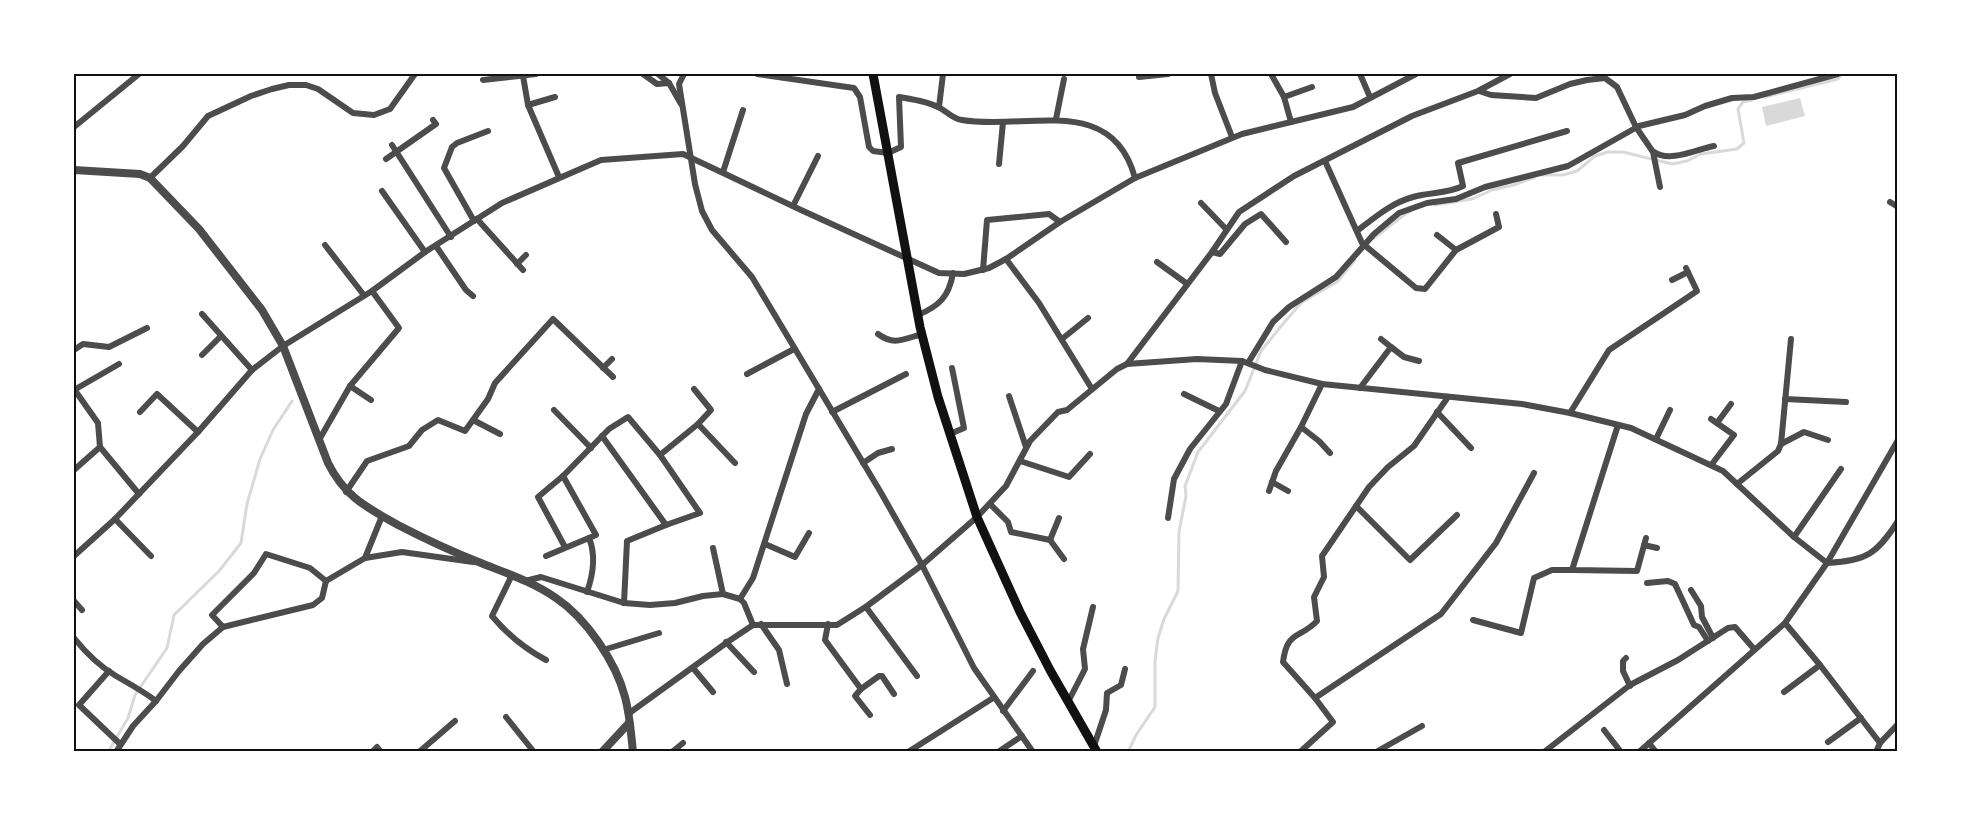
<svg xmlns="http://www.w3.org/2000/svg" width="1971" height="825" font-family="'PT Sans Narrow',sans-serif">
  <rect width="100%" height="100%" fill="#fff"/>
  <!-- water -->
  <path fill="#d9d9d9" d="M1800 98 1805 116 1766 126 1762 107Z"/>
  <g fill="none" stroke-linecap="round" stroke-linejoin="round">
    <!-- stream -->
    <g stroke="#d9d9d9" stroke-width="3">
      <path d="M1765 97 1838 79 1842 74"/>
      <path d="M1541 175H1563L1577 171 1595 156 1608 152H1623L1672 164 1687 161 1701 154 1737 149 1744 143 1738 109 1743 102 1752 100"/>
      <path d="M1435 205 1472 199 1492 190 1514 185 1535 177"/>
      <path d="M1373 239 1404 215 1411 211"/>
      <path d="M108 752 128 718 135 695 167 648 174 615 219 571 241 543 247 504 260 459 273 430 292 401"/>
      <path d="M1128 752 1136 735 1155 707V661L1158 638 1164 619 1178 591 1179 532 1186 496 1185 486 1198 452 1245 391 1261 351 1282 325 1302 302 1337 282 1355 260"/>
    </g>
    <!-- minor -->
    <g stroke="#4c4c4c" stroke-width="6">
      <path d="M643 74 657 84 669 83"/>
      <path d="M658 74 669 83 681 104"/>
      <path d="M684 74 679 84 695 184 702 211 712 230 752 277 880 491 922 565 974 668 1033 752"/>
      <path d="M757 74 854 88 860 97 869 147 873 151 888 153 901 147 899 97C911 99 927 101 938 107 947 111 952 119 962 120 1025 131 1112 92 1135 178"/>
      <path d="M1139 74V77L1168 74"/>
      <path d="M1211 74 1215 93 1232 137"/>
      <path d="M1271 74 1284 97"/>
      <path d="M1360 74 1370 97"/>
      <path d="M523 76 528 105 559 177"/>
      <path d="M483 80 536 74"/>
      <path d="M1479 91 1491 95 1536 98 1570 84 1587 80 1605 78 1617 87 1636 127 1653 152 1660 187"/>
      <path d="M528 105 555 97"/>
      <path d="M939 107 943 74"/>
      <path d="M1056 119 1064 79"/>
      <path d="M1291 122 1284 97 1312 87"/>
      <path d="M74 127 139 74"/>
      <path d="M392 145 451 237"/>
      <path d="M1654 152C1670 163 1697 149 1714 146"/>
      <path d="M386 159 436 124 433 120"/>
      <path d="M1325 161 1362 243 1416 288 1425 289 1456 250 1499 227 1496 214"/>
      <path d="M999 164 1003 122"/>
      <path d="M723 172 743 110"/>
      <path d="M150 178 183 146 208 116 251 96 272 89 289 85H306L318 89 353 113 374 115 390 109 415 74"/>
      <path d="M382 191 425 252"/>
      <path d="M1890 202 1898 207"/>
      <path d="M1201 203 1226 229"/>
      <path d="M793 206 818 156"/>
      <path d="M477 219 523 270"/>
      <path d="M474 221 444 168 452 147 457 143 488 131"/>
      <path d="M1357 231C1374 218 1391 203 1413 197 1430 192 1447 194 1463 186L1458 163 1567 131"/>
      <path d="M1437 235 1456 250"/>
      <path d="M325 245 363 294"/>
      <path d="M436 246 466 290 473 296"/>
      <path d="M1212 252 1220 254 1245 224 1261 214 1286 242"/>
      <path d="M1006 259 1039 303 1092 389"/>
      <path d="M1157 262 1186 283"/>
      <path d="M517 264 526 255"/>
      <path d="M983 270 987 220 1049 214 1060 222"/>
      <path d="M1672 280 1688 272"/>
      <path d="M202 314 252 370"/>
      <path d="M918 315C939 306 949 297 953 273"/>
      <path d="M878 334C894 346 904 339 922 334"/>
      <path d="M1062 339 1088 318"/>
      <path d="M1381 339 1391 347"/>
      <path d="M74 350 83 344 109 347 147 328"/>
      <path d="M202 355 221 336"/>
      <path d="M1248 363 1273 322 1289 307 1336 277 1374 234 1399 213 1427 203 1456 199 1485 187 1568 166 1639 126 1685 115 1705 106 1732 98 1754 97 1838 74"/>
      <path d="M1127 364 1197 359 1242 361 1265 370 1322 384 1522 404 1570 413 1631 428 1723 471 1794 537 1827 563C1867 560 1876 555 1898 521"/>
      <path d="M603 368 612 359"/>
      <path d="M747 374 794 349"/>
      <path d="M1322 384 1301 427 1319 441 1330 453"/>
      <path d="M350 386 371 400"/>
      <path d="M1360 388 1391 347 1404 357 1419 361"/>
      <path d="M74 389 98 423 100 447 139 494"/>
      <path d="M74 390 119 364"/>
      <path d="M1184 394 1219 411"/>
      <path d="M1009 396 1026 447"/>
      <path d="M1785 399 1846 402"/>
      <path d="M554 410 591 448"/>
      <path d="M140 412 157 394 198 432"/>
      <path d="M832 412 906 374"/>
      <path d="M1437 412 1471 448"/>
      <path d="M1570 413 1609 350 1697 291 1686 268"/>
      <path d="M1711 419 1734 435 1712 464"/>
      <path d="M473 420 500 434"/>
      <path d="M1717 423 1731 404"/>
      <path d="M698 424 735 463"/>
      <path d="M1618 425 1572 570 1637 571 1646 538"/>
      <path d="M950 434 964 428 952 368"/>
      <path d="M602 436 666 525"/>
      <path d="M1656 439 1670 410"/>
      <path d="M319 440 350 386 399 328 372 291"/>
      <path d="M1781 444 1804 432 1828 440"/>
      <path d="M660 455 698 424 711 410 694 389"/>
      <path d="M1020 461 1069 477 1090 454"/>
      <path d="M863 463 878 453 892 449"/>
      <path d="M74 470 100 447"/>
      <path d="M1272 482 1288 491"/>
      <path d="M1737 484 1778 451 1781 444 1791 339"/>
      <path d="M1269 491 1276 471 1301 427"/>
      <path d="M346 492 367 461 409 446 422 430 438 420 465 431 488 399 495 383 553 319 613 377"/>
      <path d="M990 504 1008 522 1011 532 1050 540 1064 559"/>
      <path d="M1356 506 1410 560 1457 515"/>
      <path d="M1168 518 1174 479 1190 449 1226 404 1242 361"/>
      <path d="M115 519 151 556"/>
      <path d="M1794 537 1841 469"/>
      <path d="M1050 540 1059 518"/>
      <path d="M765 544 795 557 809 533"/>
      <path d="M1644 545 1657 548"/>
      <path d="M565 547 538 497 563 476 609 429 628 417 660 455 700 513 666 525 627 541 624 603"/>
      <path d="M713 548 723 594"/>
      <path d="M74 556 115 519 198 432 252 370 283 346 372 291 425 252 502 203 601 160 683 154 801 210 939 273 964 274 989 268 1006 259 1060 222 1135 178 1242 134 1353 107 1416 74"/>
      <path d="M546 556 596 535 563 476"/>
      <path d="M365 558 382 516"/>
      <path d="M512 575 492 616C507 634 525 649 546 660"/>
      <path d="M525 581 541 577 624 603 650 605 675 603 703 596 723 594 740 599 744 603 753 625"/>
      <path d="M1647 583 1668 581 1675 584 1694 625 1699 627 1708 641"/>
      <path d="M1691 590 1701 606 1702 617 1713 638"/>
      <path d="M587 592C593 575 596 555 589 538"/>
      <path d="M740 599 753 578 806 414 819 389"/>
      <path d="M74 601 82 610"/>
      <path d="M866 607 917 676"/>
      <path d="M1473 620 1521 633 1534 578 1552 570H1572"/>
      <path d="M1785 623 1820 665 1880 743"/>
      <path d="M761 624 779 650 787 684"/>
      <path d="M828 624 825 640 861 689 879 676H882L894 694"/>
      <path d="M223 627 212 615 254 573 266 554 310 568 326 581"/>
      <path d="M74 638C86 653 99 666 116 676 130 684 143 691 156 701"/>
      <path d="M726 642 754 672"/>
      <path d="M603 650 659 633"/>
      <path d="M1626 658 1623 661V671L1630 686"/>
      <path d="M693 668 713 692"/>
      <path d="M109 671 79 705 120 744"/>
      <path d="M861 689 855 696 870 715"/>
      <path d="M1784 692 1820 665"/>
      <path d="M1315 698 1441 614 1496 543 1534 473"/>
      <path d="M1068 702 1085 669 1083 649 1093 607"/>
      <path d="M1003 711 1033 671"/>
      <path d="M628 714 729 641 753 625H837L867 606 922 565 977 517 1006 486 1030 441 1058 412 1067 410 1117 369 1127 364 1212 252 1239 212 1294 176 1412 116 1478 91 1510 74"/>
      <path d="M506 717 534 752"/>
      <path d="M1604 730 1621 752"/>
      <path d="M1828 742 1861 718"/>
      <path d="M1649 743 1656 752"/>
      <path d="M1094 746 1106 710 1107 693 1121 685 1125 669"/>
      <path d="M116 752 133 726 156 701 179 671 203 644 223 627 313 605 322 598 326 581 365 558 402 552 473 562"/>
      <path d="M372 752 377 747 381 752"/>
      <path d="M419 752 455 721"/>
      <path d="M672 752 683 743"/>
      <path d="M908 752 993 698"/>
      <path d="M998 752 1022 736"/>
      <path d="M1300 752 1333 722 1315 698 1283 662C1287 630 1300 639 1317 621L1314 597 1324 577 1322 556 1369 487 1388 467 1414 446 1448 397"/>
      <path d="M1376 752 1422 726"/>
      <path d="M1544 752 1630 685 1678 660 1728 628 1735 627 1754 649"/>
      <path d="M1639 752 1785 623 1827 563 1898 440"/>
      <path d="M1876 752 1880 743 1898 724"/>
    </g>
    <!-- tertiary -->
    <g stroke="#4c4c4c" stroke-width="8">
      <path d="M74 170 140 174 150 178 199 229 262 310 283 346 328 463C345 497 366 507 398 525 425 539 453 552 481 563 506 573 533 582 556 598 586 618 616 662 625 697 630 715 631 734 633 752"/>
      <path d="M602 752 629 723"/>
    </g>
    <!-- secondary -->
    <path stroke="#111" stroke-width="9" d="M873 74 920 327 938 397 977 517 1020 612 1050 670 1097 752"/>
  </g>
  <!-- border -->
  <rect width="1971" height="825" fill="none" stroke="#ffffff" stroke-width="150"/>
  <rect x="75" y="75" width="1821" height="675" fill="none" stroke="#111" stroke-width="2"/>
</svg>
